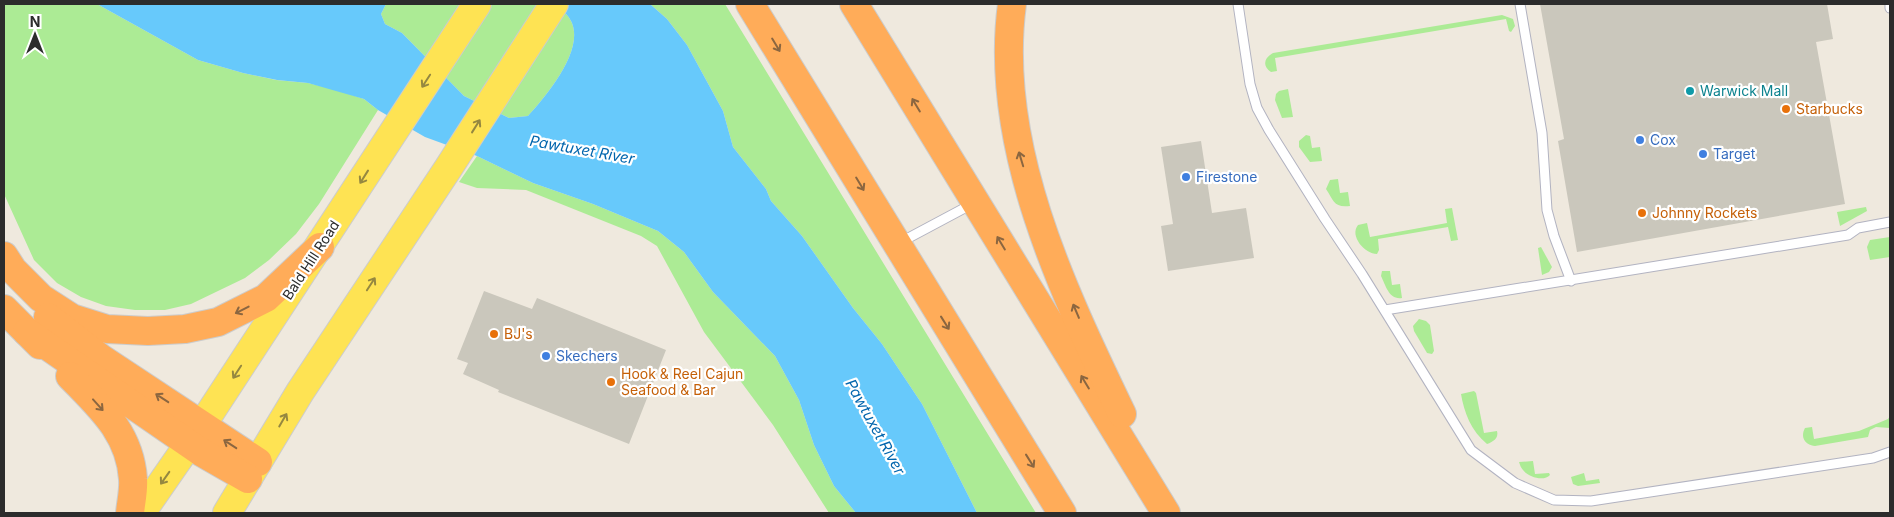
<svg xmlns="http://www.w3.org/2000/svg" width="1894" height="517" font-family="Inter,sans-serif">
  <rect width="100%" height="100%" fill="#efe9de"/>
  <!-- green -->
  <g fill="#aceb95">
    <path d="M4 4H97L198 60 243 73 276 80 308 83 337 90 364 99 378 110 319 204 296 234 269 260 245 278 191 304 165 310H135L106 306 81 297 57 283 34 260 4 194Z"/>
    <path d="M386 4H549C554 7 562 10 566 14 593 42 546 96 528 116L509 118 464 96 402 33 385 24 381 14Z"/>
    <path d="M650 4H725L1036 513H977L922 404 882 344 853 308 802 236 771 201 766 189 733 147 723 111 687 45 667 19Z"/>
    <path d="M1502 15 1513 19 1515 26 1511 32 1509 31 1506 19 1275 58 1277 71 1271 72C1262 66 1264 58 1273 53Z"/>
    <path d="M1288 89 1293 117 1282 118 1275 100 1276 94 1279 91Z"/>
    <path d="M1306 135 1310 136 1312 148 1320 147 1322 161 1310 162 1299 147V141Z"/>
    <path d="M477 156 533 183 593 204 658 231 684 252 713 292 775 356 799 400 814 445 834 486 856 513H829L773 425 704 332 657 246 641 236 526 190 477 188 459 182Z"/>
    <path d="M1338 179 1340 193 1348 192 1350 206C1334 208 1334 201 1326 189L1330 180Z"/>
    <path d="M1866 207 1867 211 1840 226 1837 212Z"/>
    <path d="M1452 208 1458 240 1451 241 1448 227 1378 239 1379 250 1377 254C1365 254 1349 236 1358 225L1367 223 1370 237 1447 223 1445 209Z"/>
    <path d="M1890 237V257L1870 260 1867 247 1870 240Z"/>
    <path d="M1541 247 1552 267 1549 272 1542 275 1538 248Z"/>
    <path d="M1382 271H1390L1392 285 1400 284 1402 298C1389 300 1386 286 1381 276Z"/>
    <path d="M1419 319 1426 321 1430 325 1434 351 1432 354 1427 353 1414 331 1413 326Z"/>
    <path d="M1474 391 1476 393 1484 433 1497 431C1499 438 1493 442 1487 444 1471 431 1464 412 1461 394Z"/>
    <path d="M1890 416V428L1876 427 1870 430 1868 437 1815 446C1805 445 1800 437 1805 428L1812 427 1814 439 1859 431 1888 419Z"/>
    <path d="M1533 461 1535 474 1549 473 1550 475C1544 482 1528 477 1523 470 1521 468 1520 465 1519 462Z"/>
    <path d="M1584 473 1586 481 1599 479 1600 483 1578 486 1573 484 1571 477Z"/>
  </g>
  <!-- water -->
  <path fill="#67c9fb" d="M97 4H386L381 14 385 24 402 33 464 96 509 118 528 116C546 96 593 42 566 14 562 10 554 7 549 4H650L667 19 687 45 723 111 733 147 766 189 771 201 802 236 853 308 882 344 922 404 977 513H856L834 486 814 445 799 400 775 356 713 292 684 252 658 231 593 204 533 183 477 156 425 137 378 110 364 99 308 83 277 80 243 73 198 60Z"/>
  <!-- building -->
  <g fill="#cac7bc">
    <path d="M1540 4H1827L1833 39 1816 42 1845 204 1577 252 1558 141 1564 139Z"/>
    <path d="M1201 141 1212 213 1246 208 1254 258 1168 271 1161 226 1173 224 1161 147Z"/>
    <path d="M484 291 532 309 537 298 666 350 629 444 498 392 499 390 463 374 468 363 457 359Z"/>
  </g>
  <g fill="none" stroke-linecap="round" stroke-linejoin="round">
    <defs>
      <g id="service">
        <path d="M1238 4 1250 84 1257 108 1269 130 1325 219 1362 274 1471 450 1515 483 1554 500 1591 501 1873 458 1890 452"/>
        <path d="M1520 4 1542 133 1547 210 1554 236 1571 281"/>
        <path d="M1890 4V8"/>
        <path d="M899 243 974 203"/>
        <path d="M1385 310 1848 235 1858 228 1890 222"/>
      </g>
      <g id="primary">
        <path d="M141 513 202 425 477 4"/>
        <path d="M227 513 300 392 449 167 554 4"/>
      </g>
      <g id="motorway">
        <path d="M750 4 1062 513"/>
        <path d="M854 4 1166 513"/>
        <path d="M1012 4C993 145 1062 289 1122 414"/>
        <path d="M4 256 13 270 41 298 72 318 107 329 148 331 185 329 218 322 266 298 320 247"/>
        <path d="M4 309 40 345"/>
        <path d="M48 317 102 359 258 462"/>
        <path d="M27 332 201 452 248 479"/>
        <path d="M70 376C100 407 130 433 133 479 134 490 131 502 130 513"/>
      </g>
    </defs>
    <!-- service casing -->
    <use href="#service" stroke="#b2b3c1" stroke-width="11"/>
    <!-- primary casing -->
    <use href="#primary" stroke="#ccc" stroke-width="30"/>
    <!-- motorway casing -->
    <use href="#motorway" stroke="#ccc" stroke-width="30"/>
    <!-- service -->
    <use href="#service" stroke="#fff" stroke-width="9"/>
    <!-- primary -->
    <use href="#primary" stroke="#fee353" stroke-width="28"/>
    <!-- motorway -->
    <use href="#motorway" stroke="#ffac59" stroke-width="28"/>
  </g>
  <!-- one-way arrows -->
  <defs><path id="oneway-shaft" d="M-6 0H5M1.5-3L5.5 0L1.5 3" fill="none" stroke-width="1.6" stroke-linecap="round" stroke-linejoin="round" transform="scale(1.25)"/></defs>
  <g stroke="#8b6640">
    <use href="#oneway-shaft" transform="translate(776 45) rotate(59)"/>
    <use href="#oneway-shaft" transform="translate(916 105) rotate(-121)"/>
    <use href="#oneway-shaft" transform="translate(1021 159) rotate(-107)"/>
    <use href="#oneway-shaft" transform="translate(860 184) rotate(59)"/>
    <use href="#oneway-shaft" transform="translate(1001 243) rotate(-121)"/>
    <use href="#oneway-shaft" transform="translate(242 310) rotate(153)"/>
    <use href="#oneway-shaft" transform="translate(1076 311) rotate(-113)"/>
    <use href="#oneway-shaft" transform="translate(945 323) rotate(58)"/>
    <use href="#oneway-shaft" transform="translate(1085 382) rotate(-121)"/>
    <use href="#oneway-shaft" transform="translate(162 398) rotate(-147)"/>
    <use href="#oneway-shaft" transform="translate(98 405) rotate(48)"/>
    <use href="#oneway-shaft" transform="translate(230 444) rotate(-147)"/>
    <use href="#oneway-shaft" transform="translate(1030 461) rotate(58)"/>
  </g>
  <g stroke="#958840">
    <use href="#oneway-shaft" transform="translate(426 81) rotate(123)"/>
    <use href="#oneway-shaft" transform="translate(476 126) rotate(-58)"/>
    <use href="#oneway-shaft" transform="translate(364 177) rotate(122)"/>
    <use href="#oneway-shaft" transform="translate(371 284) rotate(-57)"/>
    <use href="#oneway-shaft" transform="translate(237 372) rotate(123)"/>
    <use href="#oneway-shaft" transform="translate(283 420) rotate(-60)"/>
    <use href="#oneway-shaft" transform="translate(165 478) rotate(125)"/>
  </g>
  <!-- markers -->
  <circle fill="#0f9aa8" stroke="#fff" stroke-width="2" cx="1690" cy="91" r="5"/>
  <g fill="#e8710a" stroke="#fff" stroke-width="2">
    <circle cx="1786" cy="109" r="5"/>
    <circle cx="1642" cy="213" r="5"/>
    <circle cx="494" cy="334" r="5"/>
    <circle cx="611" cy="382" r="5"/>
  </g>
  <g fill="#3f7fe0" stroke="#fff" stroke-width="2">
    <circle cx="1640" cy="140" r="5"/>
    <circle cx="1703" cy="154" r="5"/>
    <circle cx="1186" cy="177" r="5"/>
    <circle cx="546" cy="356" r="5"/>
  </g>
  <g text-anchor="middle" stroke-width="4.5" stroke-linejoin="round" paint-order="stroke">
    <!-- culture labels -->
    <g font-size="14" fill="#0d838f" stroke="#fff" text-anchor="start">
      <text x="1700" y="96">Warwick Mall</text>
    </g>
    <!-- food labels -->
    <g font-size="14" fill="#c56008" stroke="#fff" text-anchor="start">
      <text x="1796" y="114">Starbucks</text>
      <text x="1652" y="218">Johnny Rockets</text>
      <text x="504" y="339">BJ's</text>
      <text x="621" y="379">Hook &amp; Reel Cajun<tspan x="621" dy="16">Seafood &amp; Bar</tspan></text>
    </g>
    <!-- shop labels -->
    <g font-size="14" fill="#366cbe" stroke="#fff" text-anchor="start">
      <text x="1650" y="145">Cox</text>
      <text x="1713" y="159">Target</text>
      <text x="1196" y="182">Firestone</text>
      <text x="556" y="361">Skechers</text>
    </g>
    <!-- street labels -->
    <g font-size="14" fill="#2c2c2c" stroke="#fff">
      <text transform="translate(311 260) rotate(-57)" y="5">Bald Hill Road</text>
    </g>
    <!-- water labels -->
    <g font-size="15" font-style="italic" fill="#0065ad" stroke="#fff">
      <text transform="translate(582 150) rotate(10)" y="5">Pawtuxet River</text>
      <text transform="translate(875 427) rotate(61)" y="5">Pawtuxet River</text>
    </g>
  </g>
  <!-- border -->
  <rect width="1894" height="517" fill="none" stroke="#2c2c2c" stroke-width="10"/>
  <!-- north arrow -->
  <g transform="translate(35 35)" stroke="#ffffff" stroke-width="4" paint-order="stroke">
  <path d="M0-4L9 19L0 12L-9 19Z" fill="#2c2c2c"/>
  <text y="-8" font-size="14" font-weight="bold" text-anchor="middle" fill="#2c2c2c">N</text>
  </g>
</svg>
